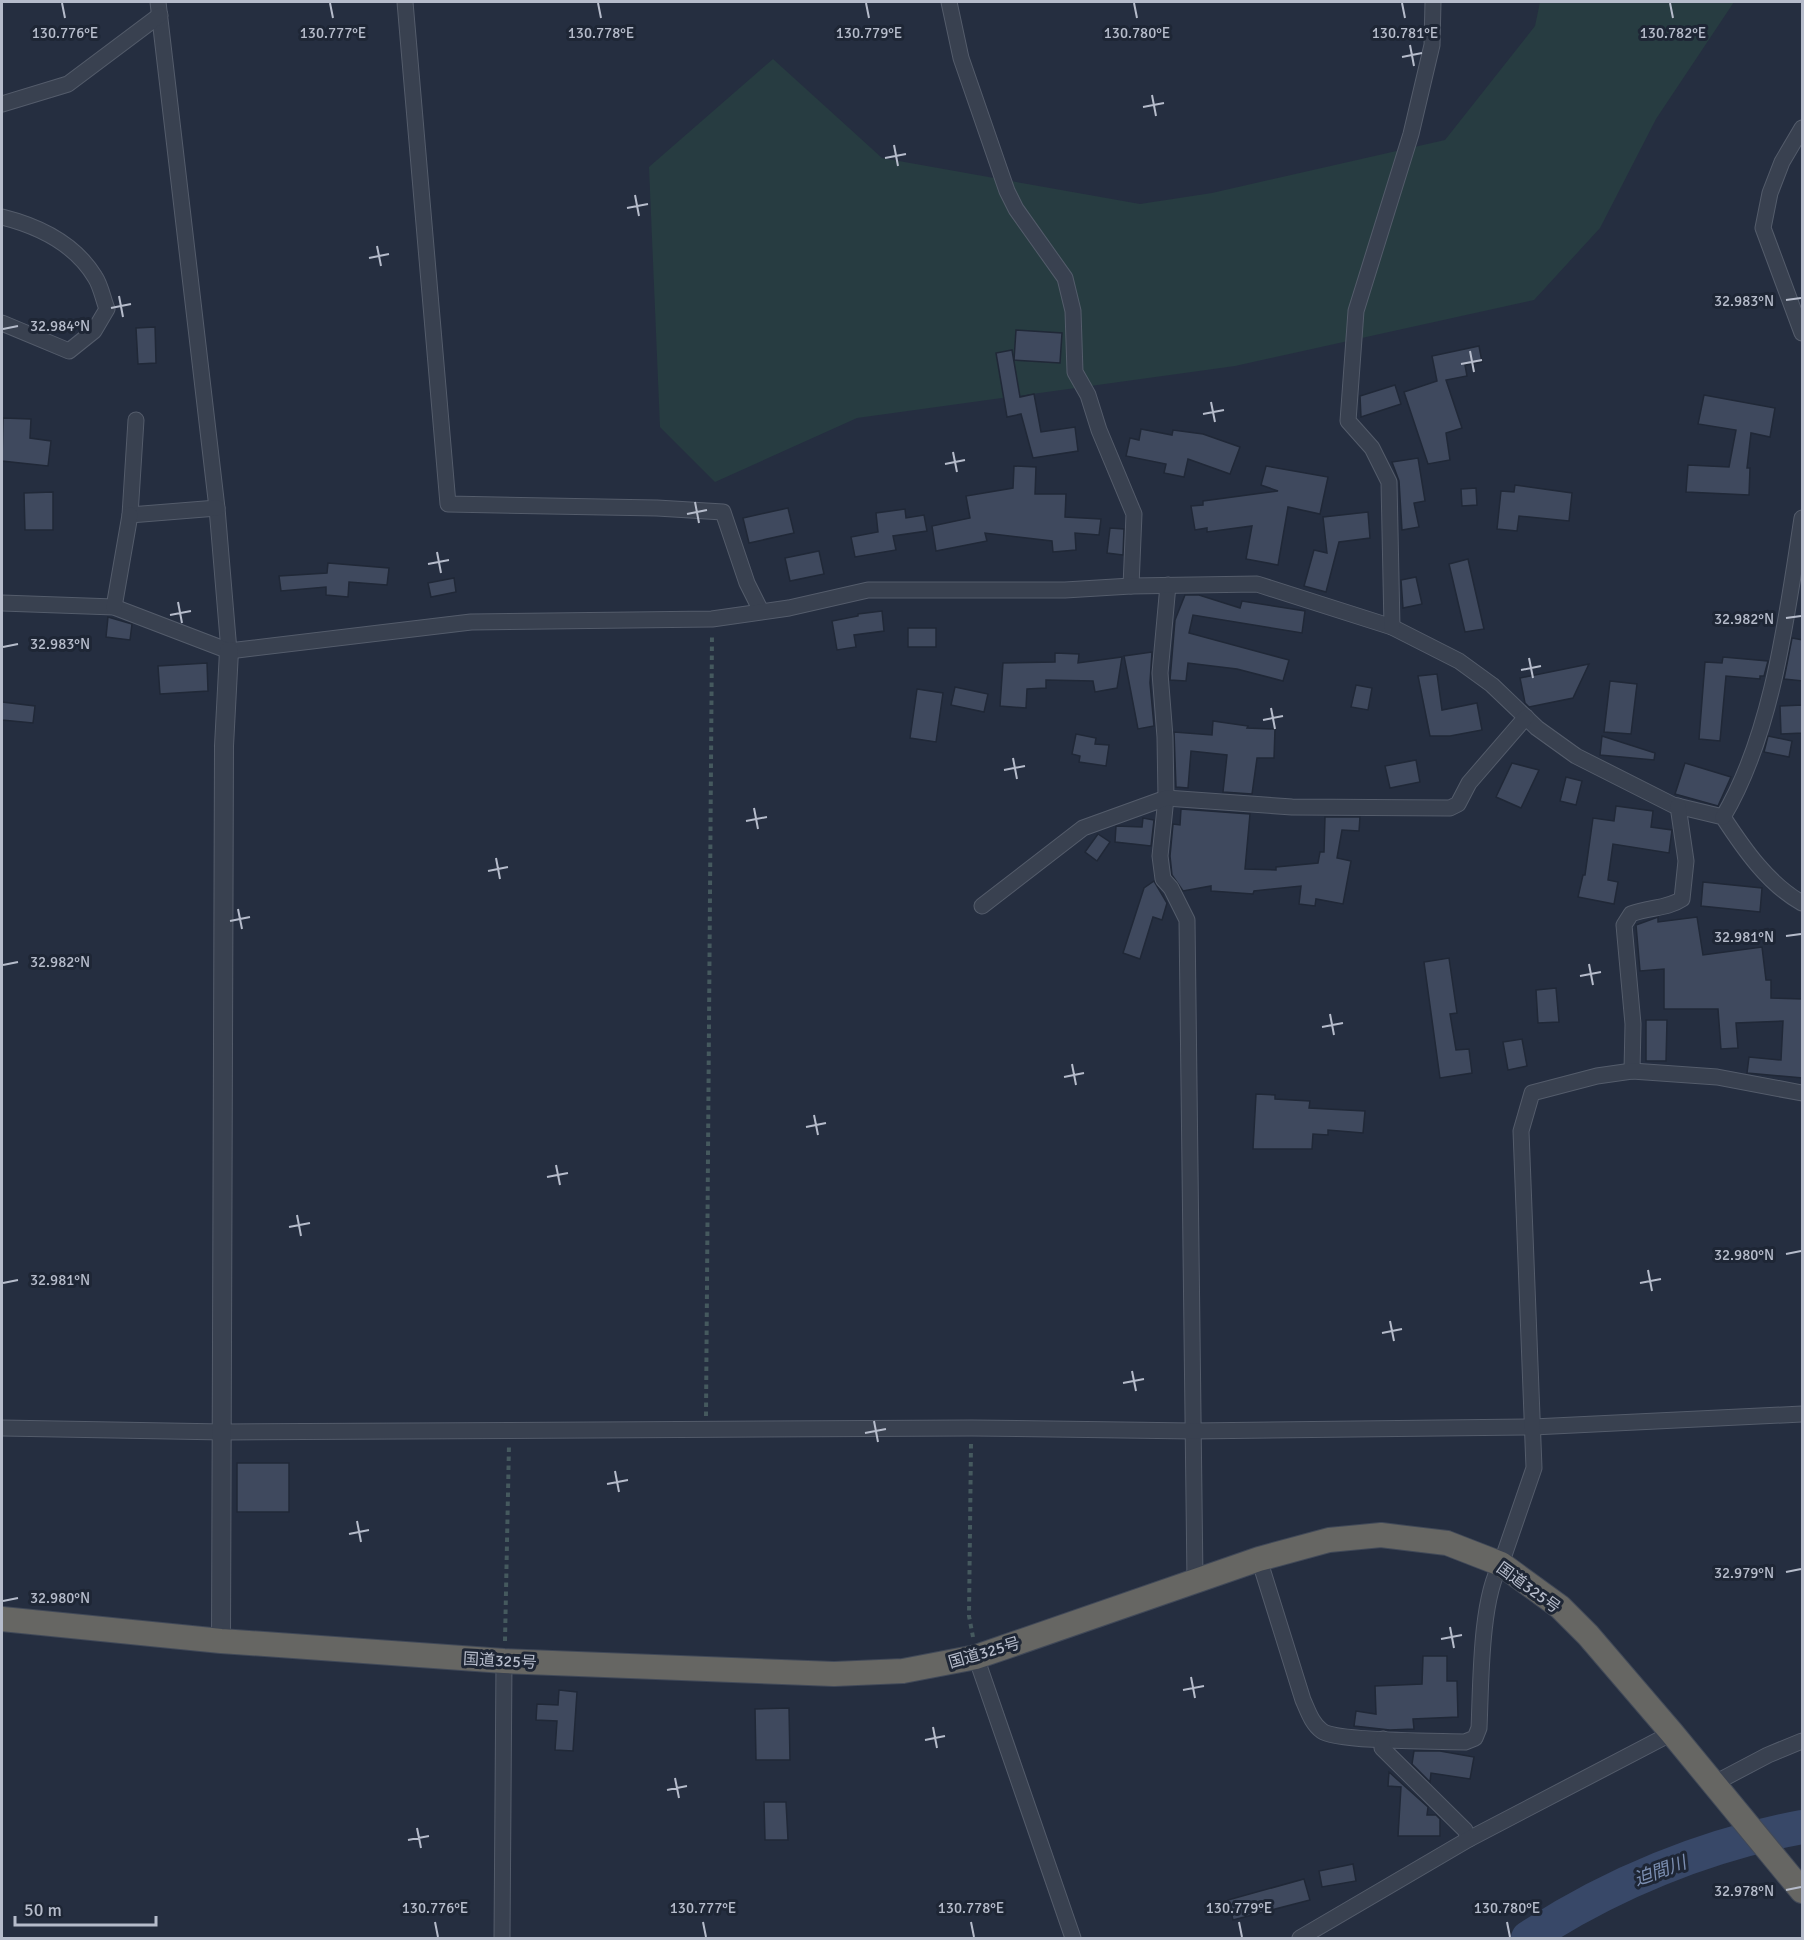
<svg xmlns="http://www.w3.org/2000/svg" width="1804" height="1940" font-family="Signika,'Noto Sans JP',sans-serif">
  <rect width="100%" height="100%" fill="#252e40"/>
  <!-- green -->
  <path fill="#273c41" d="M1540 2H1734L1656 119 1600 228 1534 300 1235 366 857 418 715 482 660 427 649 167 773 59 882 158 1140 204 1212 193 1445 140 1535 26Z"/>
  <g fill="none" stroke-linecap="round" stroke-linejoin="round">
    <!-- river -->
    <path stroke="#384868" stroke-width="34" d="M1528 1938C1610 1884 1705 1845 1802 1827"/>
  </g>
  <!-- building -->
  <g fill="#3f495e" stroke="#202837" stroke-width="1.5">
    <path d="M155 327 156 363 138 364 136 328Z"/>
    <path d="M1016 330 1062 333 1060 363 1014 360Z"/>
    <path d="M1479 346 1482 362 1465 365 1467 376 1446 380 1462 428 1446 433 1450 460 1428 464 1404 392 1437 381 1432 356Z"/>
    <path d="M1012 350 1020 397 1034 394 1041 432 1075 427 1078 451 1033 458 1021 414 1007 417 996 353Z"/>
    <path d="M1395 385 1401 404 1361 417 1360 396Z"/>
    <path d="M1704 395 1775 408 1770 437 1751 433 1747 468H1750L1749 495 1686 492 1688 465 1729 467 1736 430 1698 424Z"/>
    <path d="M3 418 31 419 30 438 51 441 48 466 2 461Z"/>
    <path d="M1141 429 1172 435 1173 430 1203 434 1240 447 1230 474 1188 459 1184 477 1164 473 1166 464 1126 456 1130 438 1139 440Z"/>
    <path d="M1418 458 1425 501 1414 503 1419 527 1402 530 1399 481 1392 462Z"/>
    <path d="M1014 466 1036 467 1035 494H1066L1065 517 1101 519 1099 535 1075 533 1076 550 1053 552 1052 541 985 533 987 541 936 551 932 526 970 518 966 496 1013 488Z"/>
    <path d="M1266 466 1328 477 1320 514 1288 507 1278 565 1246 559 1252 526 1207 532V528L1195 530 1191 506 1203 505V501L1278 491 1261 485Z"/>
    <path d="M1515 485 1572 493 1569 521 1519 516 1517 531 1497 529 1501 491 1514 492Z"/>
    <path d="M1476 488 1477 505 1462 506 1461 489Z"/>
    <path d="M53 492V530H25L24 493Z"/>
    <path d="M788 508 794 533 749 543 743 518Z"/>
    <path d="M905 509 906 518 924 515 927 531 893 536 896 550 855 557 851 537 878 532 876 513Z"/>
    <path d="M1368 512 1370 538 1339 542 1326 592 1304 586 1314 550 1327 553 1323 517Z"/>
    <path d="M1110 528 1124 529 1123 555 1107 553Z"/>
    <path d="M819 551 824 574 790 581 785 558Z"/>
    <path d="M1468 559 1484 629 1465 632 1449 564Z"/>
    <path d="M328 563 389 568 387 585 349 582 348 597 326 595V587L281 591 279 576 327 573Z"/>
    <path d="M1416 577 1422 604 1403 608 1401 580Z"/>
    <path d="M454 578 456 592 431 597 428 583Z"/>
    <path d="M1185 595H1199L1240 608 1242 601 1305 611 1302 633 1193 615 1189 633 1289 660 1283 681 1237 669 1188 663 1186 681 1170 680 1175 620Z"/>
    <path d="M882 611 884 631 854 635 856 647 837 650 832 621 858 616V614Z"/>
    <path d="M108 617 132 624 130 640 106 637Z"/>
    <rect x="908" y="628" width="28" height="19"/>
    <path d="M1792 638 1803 640V681L1784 679Z"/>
    <path d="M1152 652 1150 683 1154 726 1138 729 1124 656Z"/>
    <path d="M1055 653 1079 654 1078 663 1122 657 1117 688 1095 692 1093 681 1046 680V688L1027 689 1026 708 1000 706 1003 663 1055 662Z"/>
    <path d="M1723 657 1768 661 1764 676H1760V679L1726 676 1720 741 1699 739 1705 662 1722 663Z"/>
    <path d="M207 663 208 691 160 694 158 666Z"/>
    <path d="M1589 664 1573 698 1529 707 1525 703 1520 678Z"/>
    <path d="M1437 674 1442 710 1477 703 1482 730 1450 736H1430L1418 676Z"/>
    <path d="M1610 681 1637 684 1631 734 1604 732Z"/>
    <path d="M1356 685 1372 688 1368 710 1351 707Z"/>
    <path d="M955 687 988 694 984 712 951 705Z"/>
    <path d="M917 689 943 693 936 742 910 738Z"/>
    <path d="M2 702 35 706 33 723 2 720Z"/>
    <path d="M1803 705V733L1781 734 1780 706Z"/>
    <path d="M1213 721 1248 726 1247 728 1275 729 1274 758H1257L1252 794 1223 792 1227 755 1191 751 1188 788 1176 787 1174 732 1212 735Z"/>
    <path d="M1076 734 1096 738 1095 744 1109 745 1106 766 1079 762 1080 756 1072 754Z"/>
    <path d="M1602 736 1655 753 1654 760 1600 755Z"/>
    <path d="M1768 736 1792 741 1789 757 1764 752Z"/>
    <path d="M1416 760 1420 782 1390 788 1385 766Z"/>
    <path d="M1512 763 1539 770 1521 808 1496 797Z"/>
    <path d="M1685 763 1731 777 1718 806 1675 794Z"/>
    <path d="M1566 777 1582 781 1576 805 1560 801Z"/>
    <path d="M1616 806 1653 811 1651 827 1672 830 1669 853 1613 844 1608 880 1618 882 1614 904 1578 897 1583 875H1585L1593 818 1614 821Z"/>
    <path d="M1181 809 1250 814 1245 869 1276 870V867L1318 863 1320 852H1324L1325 817H1360L1359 831 1342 830 1337 858 1351 861 1343 904 1316 899 1315 906 1299 904 1301 886 1254 891 1253 894 1211 891V886L1183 891 1172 875 1170 856 1173 824 1180 825Z"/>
    <path d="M1143 818 1154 820 1151 846 1115 842 1116 826 1142 827Z"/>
    <path d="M1098 834 1110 842 1097 861 1085 852Z"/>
    <path d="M1154 881 1167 903 1162 920 1153 917 1140 959 1123 953 1144 888Z"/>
    <path d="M1703 882 1762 888 1760 912 1701 906Z"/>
    <path d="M1658 917V922L1697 917 1703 955 1762 947 1766 980H1771V998L1803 999V1078L1747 1073 1749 1057 1781 1060 1783 1021 1736 1023 1738 1048 1721 1049 1718 1009H1664V969L1640 971 1636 925Z"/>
    <path d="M1449 958 1457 1013 1450 1014 1456 1050 1469 1049 1472 1073 1440 1078 1424 962Z"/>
    <path d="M1556 988 1559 1022 1538 1023 1536 990Z"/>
    <path d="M1646 1020H1667L1666 1061H1646Z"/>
    <path d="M1522 1039 1527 1066 1508 1070 1503 1042Z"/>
    <path d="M1256 1094 1275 1095V1099L1310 1101 1309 1108 1365 1111 1363 1133 1328 1130V1135L1313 1134 1312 1149H1253Z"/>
    <rect x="237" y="1463" width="52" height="49"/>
    <path d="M1423 1656H1447V1681H1457L1458 1717 1413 1719 1414 1729 1390 1730 1354 1726 1356 1711 1376 1714 1375 1686 1422 1684Z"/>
    <path d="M559 1690 577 1692 573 1751 555 1750 557 1721 536 1720 537 1704 558 1705Z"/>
    <path d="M789 1708 790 1760H756L755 1709Z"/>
    <path d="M1414 1751H1440L1474 1757 1470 1779 1431 1773 1430 1782 1412 1764Z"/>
    <path d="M1389 1772 1428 1807 1427 1815H1436L1440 1819V1836H1398L1401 1787 1388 1786Z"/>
    <path d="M764 1802H786L788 1840H765Z"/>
    <path d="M1353 1864 1356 1881 1322 1887 1319 1871Z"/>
    <path d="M1304 1879 1310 1900 1233 1920 1228 1900Z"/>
  </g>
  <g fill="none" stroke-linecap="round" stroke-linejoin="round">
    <defs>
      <g id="minor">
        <path d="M158 2 217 508 229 651"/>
        <path d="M405 2 448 504 657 508 723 512 747 583 761 611"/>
        <path d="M949 2 961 58 1007 191 1016 209 1065 278 1073 311 1075 372 1088 395 1099 430 1134 514 1131 586"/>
        <path d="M2 104 68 84 160 15"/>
        <path d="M1802 128 1782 162 1770 193 1763 228 1802 333"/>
        <path d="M2 217C38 226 75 244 95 277 101 286 103 299 107 309L94 331 69 351 2 323"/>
        <path d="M136 420 130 515 217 508"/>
        <path d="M1168 585 1160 673 1165 737 1166 798 1160 856 1163 879 1171 888 1187 920 1195 1581"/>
        <path d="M2 603 114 607 229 651 471 622 712 619 789 608 868 590H1065L1131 586 1257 584 1392 627 1459 661 1492 685 1537 728 1576 756 1673 805 1723 817C1744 849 1768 884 1802 903"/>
        <path d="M114 607 130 515"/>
        <path d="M1392 627 1389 482 1372 448 1348 421 1356 311 1411 134 1432 45 1433 2"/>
        <path d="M1723 817C1773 733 1787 614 1802 518"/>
        <path d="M982 906 1083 828 1166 798 1292 807 1450 808 1458 804 1469 783 1526 717"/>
        <path d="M1632 1071 1633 1024 1624 925 1631 914C1649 907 1667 909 1682 899L1686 861 1678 806"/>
        <path d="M2 1428 224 1432 972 1428 1193 1431 1533 1427 1802 1414"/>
        <path d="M1259 1559 1303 1700C1308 1711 1312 1724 1322 1731 1337 1742 1441 1741 1465 1742L1475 1738 1479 1728C1481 1686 1480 1599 1501 1564L1534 1468 1521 1131 1532 1093 1597 1076 1632 1071 1717 1077 1802 1093"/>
        <path d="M976 1657 1073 1938"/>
        <path d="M1383 1739 1382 1748 1465 1830 1469 1839"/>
        <path d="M1713 1784 1768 1755 1802 1741"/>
        <path d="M502 1938 504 1661"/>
        <path d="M1300 1938 1469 1839 1672 1733"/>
      </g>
      <path id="tertiary" d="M221 1641 224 746 229 651"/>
      <path id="trunk" d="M2 1619 221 1641 504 1661 834 1674 903 1671 976 1657 1259 1559 1329 1540 1381 1535 1447 1543 1501 1564 1560 1607 1588 1635 1672 1733 1802 1891"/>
    </defs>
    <!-- minor casing -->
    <use href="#minor" stroke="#545c6b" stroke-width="17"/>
    <!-- tertiary casing -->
    <use href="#tertiary" stroke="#545c6b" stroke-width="20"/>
    <!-- trunk casing -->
    <use href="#trunk" stroke="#414958" stroke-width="26"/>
    <!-- path -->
    <g stroke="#45595e" stroke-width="4" stroke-dasharray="4.5 4.5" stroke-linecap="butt">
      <path d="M706 1416 712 634"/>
      <path d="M971 1444 969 1616 973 1637"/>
      <path d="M505 1641 509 1444"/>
    </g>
    <!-- minor -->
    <use href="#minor" stroke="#394150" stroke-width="15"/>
    <!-- tertiary -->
    <use href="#tertiary" stroke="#394150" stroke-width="18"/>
    <!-- trunk -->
    <use href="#trunk" stroke="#666663" stroke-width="24"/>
  </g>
  <!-- ticks -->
  <path fill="none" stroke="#b6bccb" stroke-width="2" d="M62 3 65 18M330 3 333 18M598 3 601 18M866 3 869 18M1134 3 1137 18M1402 3 1405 18M1670 3 1673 18M1410 45 1414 66M1402 57 1422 53M1152 95 1156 116M1143 107 1164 103M894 145 898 166M885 158 906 154M635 195 639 216M627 208 648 204M377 246 381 266M369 258 389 254M119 296 123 317M1786 300 1801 298M111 308 131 304M3 329 18 326M1470 351 1474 372M1461 364 1482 360M1211 402 1215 422M1203 414 1224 410M953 452 957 472M945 464 965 460M695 502 699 523M687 514 707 510M437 552 441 573M428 564 449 560M178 602 182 623M170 615 191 611M1786 618 1801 616M3 647 18 644M1529 658 1533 678M1521 670 1541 666M1271 708 1275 729M1263 720 1283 716M1013 758 1017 779M1004 770 1025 766M754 808 758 829M746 821 767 817M496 858 500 879M488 871 508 867M238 909 242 929M230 921 250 917M1786 936 1801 934M1589 964 1593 985M3 965 18 962M1580 976 1601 972M1330 1014 1334 1035M1322 1027 1343 1023M1072 1064 1076 1085M1064 1077 1084 1073M814 1115 818 1135M806 1127 826 1123M556 1165 560 1185M547 1177 568 1173M297 1215 301 1236M289 1227 310 1223M1786 1254 1801 1251M1648 1270 1652 1291M3 1283 18 1280M1640 1283 1661 1279M1390 1321 1394 1341M1382 1333 1402 1329M1132 1371 1136 1391M1123 1383 1144 1379M874 1421 878 1442M865 1433 886 1429M615 1471 619 1492M607 1484 628 1480M357 1521 361 1542M349 1534 369 1530M1786 1572 1801 1569M3 1601 18 1598M1450 1627 1454 1648M1441 1639 1462 1635M1191 1677 1195 1698M1183 1690 1204 1686M933 1727 937 1748M925 1740 945 1736M675 1778 679 1798M667 1790 687 1786M417 1828 421 1848M408 1840 429 1836M1786 1890 1801 1887M435 1922 438 1937M703 1922 706 1937M971 1922 974 1937M1239 1922 1242 1937M1507 1922 1510 1937"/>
  <g text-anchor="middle" stroke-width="6" stroke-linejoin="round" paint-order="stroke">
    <!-- street labels -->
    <g font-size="16" fill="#b6bccb" stroke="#1e2635">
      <text transform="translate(1529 1587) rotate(36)" y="6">国道325号</text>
      <text transform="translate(984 1652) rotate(-16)" y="6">国道325号</text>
      <text transform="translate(500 1660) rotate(3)" y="6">国道325号</text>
    </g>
    <!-- water labels -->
    <g font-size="18" font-style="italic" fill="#7c8fb2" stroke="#1e2635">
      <text transform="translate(1660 1871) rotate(-20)" y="6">迫間川</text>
    </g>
  </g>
  <g font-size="15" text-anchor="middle" fill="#b6bccb" stroke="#1e2635" stroke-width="6" stroke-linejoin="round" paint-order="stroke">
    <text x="1673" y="38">130.782°E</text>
    <text x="65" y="38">130.776°E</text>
    <text x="333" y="38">130.777°E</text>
    <text x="601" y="38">130.778°E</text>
    <text x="869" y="38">130.779°E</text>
    <text x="1137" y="38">130.780°E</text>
    <text x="1405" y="38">130.781°E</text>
    <text x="1744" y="306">32.983°N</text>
    <text x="60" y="331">32.984°N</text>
    <text x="1744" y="624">32.982°N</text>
    <text x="60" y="649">32.983°N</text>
    <text x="1744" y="942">32.981°N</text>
    <text x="60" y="967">32.982°N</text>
    <text x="1744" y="1260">32.980°N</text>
    <text x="60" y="1285">32.981°N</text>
    <text x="1744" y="1578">32.979°N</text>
    <text x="60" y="1603">32.980°N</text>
    <text x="1744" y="1896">32.978°N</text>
    <text x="435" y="1913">130.776°E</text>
    <text x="703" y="1913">130.777°E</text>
    <text x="971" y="1913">130.778°E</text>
    <text x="1239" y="1913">130.779°E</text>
    <text x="1507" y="1913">130.780°E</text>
  </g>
  <!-- border -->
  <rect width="1804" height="1940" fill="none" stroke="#b6bccb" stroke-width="6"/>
  <!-- scale -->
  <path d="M15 1916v9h141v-9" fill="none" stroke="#b6bccb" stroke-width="3"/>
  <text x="24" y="1916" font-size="18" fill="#b6bccb" stroke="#1e2635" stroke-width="4.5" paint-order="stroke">50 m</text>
</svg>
